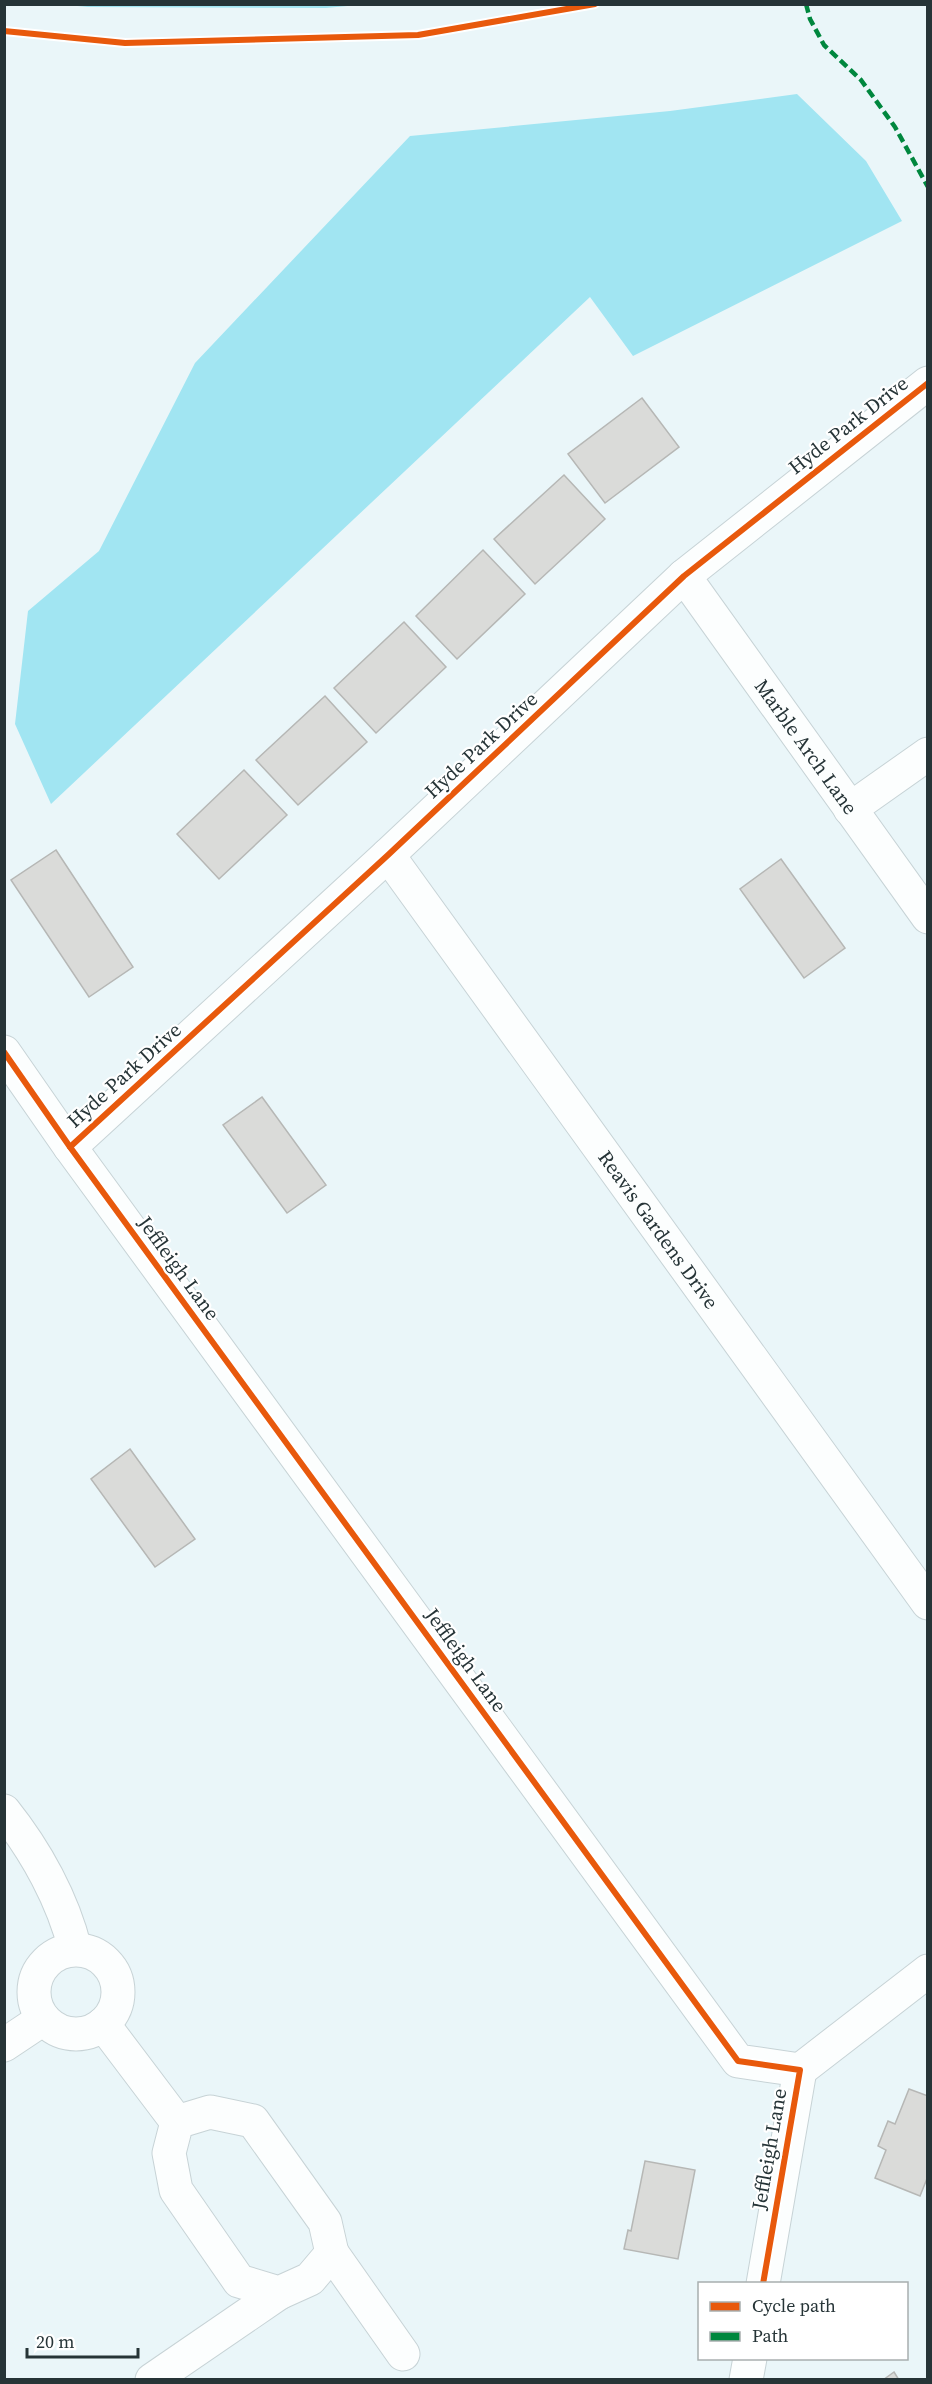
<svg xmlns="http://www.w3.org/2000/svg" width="932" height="2384" font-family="'Source Serif 4',serif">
  <rect width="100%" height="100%" fill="#eaf6f9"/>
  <!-- forest -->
  <g fill="#a1e5f2">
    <path d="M67 5H358L326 8 88 7Z"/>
    <path d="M797 94 866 161 902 221 633 356 590 297 51 804 15 724 28 611 99 551 195 363 410 136 670 111Z"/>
  </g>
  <!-- building -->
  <g fill="#dadbd9" stroke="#b6b7b5" stroke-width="1.5">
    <path d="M642 398 679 447 605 503 568 454Z"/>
    <path d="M564 475 605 519 535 584 494 539Z"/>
    <path d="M483 550 525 594 457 659 416 616Z"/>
    <path d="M404 622 446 667 376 733 334 688Z"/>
    <path d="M325 696 367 742 298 805 256 760Z"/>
    <path d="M244 770 287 815 219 879 177 834Z"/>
    <path d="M56 850 133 967 89 997 11 880Z"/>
    <path d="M781 859 845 948 804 978 740 889Z"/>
    <path d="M262 1097 326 1185 287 1213 223 1125Z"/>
    <path d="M130 1449 195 1539 155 1567 91 1479Z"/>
    <path d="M909 2089 928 2096V2176L920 2196 875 2178 886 2150 878 2146 888 2121 895 2124Z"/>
    <path d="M645 2161 695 2170 678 2259 624 2249 628 2230 631 2231Z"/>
    <path d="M894 2372 899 2380H883Z"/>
  </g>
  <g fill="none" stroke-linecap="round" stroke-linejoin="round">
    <defs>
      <g id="minor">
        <path id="s1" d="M684 576 928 917"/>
        <path d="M850 809 928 754"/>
        <path id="s2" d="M388 855 928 1603"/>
        <path d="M4 1052 70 1147 738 2061 800 2070 763 2284"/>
        <path d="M70 1147 388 855 684 576 928 383"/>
        <path d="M4 1811C36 1851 63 1900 75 1949"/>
        <circle cx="76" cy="1992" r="42"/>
        <path d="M103 2024 177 2122 210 2112 253 2121 325 2222 332 2253 310 2279 279 2293 239 2281 176 2190 169 2153 177 2122"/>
        <path d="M4 2045 43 2019"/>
        <path d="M800 2070 928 1971"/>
        <path d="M332 2253 403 2354"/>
        <path d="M152 2380 279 2293"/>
        <path d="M746 2380 750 2358"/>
      </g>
    </defs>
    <!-- minor casing -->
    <use href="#minor" stroke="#c7d3d6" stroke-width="35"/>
    <!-- minor -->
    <use href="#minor" stroke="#fcfefe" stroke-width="33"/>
    <!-- quiet -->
    <path stroke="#00873e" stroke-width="4.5" stroke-dasharray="9 4.5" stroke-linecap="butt" d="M806 4 810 19 824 45 861 80 895 127 928 187"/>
    <defs>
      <g id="cycleway">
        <path d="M4 31 125 43 418 35 595 4"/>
        <path d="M4 1052 70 1147 738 2061 800 2070 763 2284"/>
        <path d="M70 1147 388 855 684 576 928 383"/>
      </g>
    </defs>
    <!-- cycleway casing -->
    <use href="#cycleway" stroke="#fff" stroke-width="10"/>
    <!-- cycleway -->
    <use href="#cycleway" stroke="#e8590c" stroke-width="6"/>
  </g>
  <g text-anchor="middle" stroke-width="4.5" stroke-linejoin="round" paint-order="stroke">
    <!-- street labels -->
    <g font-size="20" fill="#263437" stroke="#fff">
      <text transform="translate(848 425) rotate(-38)" y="7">Hyde Park Drive</text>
      <text transform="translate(481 745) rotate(-43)" y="7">Hyde Park Drive</text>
      <text dy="7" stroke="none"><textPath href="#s1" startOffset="210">Marble Arch Lane</textPath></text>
      <text transform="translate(124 1075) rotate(-42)" y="7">Hyde Park Drive</text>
      <text dy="7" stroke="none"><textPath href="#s2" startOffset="462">Reavis Gardens Drive</textPath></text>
      <text transform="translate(179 1268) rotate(54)" y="7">Jeffleigh Lane</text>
      <text transform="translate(466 1660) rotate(54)" y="7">Jeffleigh Lane</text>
      <text transform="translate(769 2149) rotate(-80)" y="7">Jeffleigh Lane</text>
    </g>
  </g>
  <!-- border -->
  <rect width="932" height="2384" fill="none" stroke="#263437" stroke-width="12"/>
  <!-- legend -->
  <rect x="698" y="2282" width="210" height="78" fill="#ffffff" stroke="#a8aeaf" stroke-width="1.5"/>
  <rect x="710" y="2302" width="30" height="9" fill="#e8590c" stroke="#a8aeaf" stroke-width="1.5"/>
  <text x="752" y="2312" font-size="18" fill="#263437">Cycle path</text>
  <rect x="710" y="2332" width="30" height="9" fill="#00873e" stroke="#a8aeaf" stroke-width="1.5"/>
  <text x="752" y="2342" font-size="18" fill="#263437">Path</text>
  <!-- scale -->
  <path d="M27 2348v9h111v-9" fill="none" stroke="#263437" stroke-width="3"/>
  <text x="36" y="2348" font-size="18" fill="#263437" stroke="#ffffff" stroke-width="4.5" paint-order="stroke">20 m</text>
</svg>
